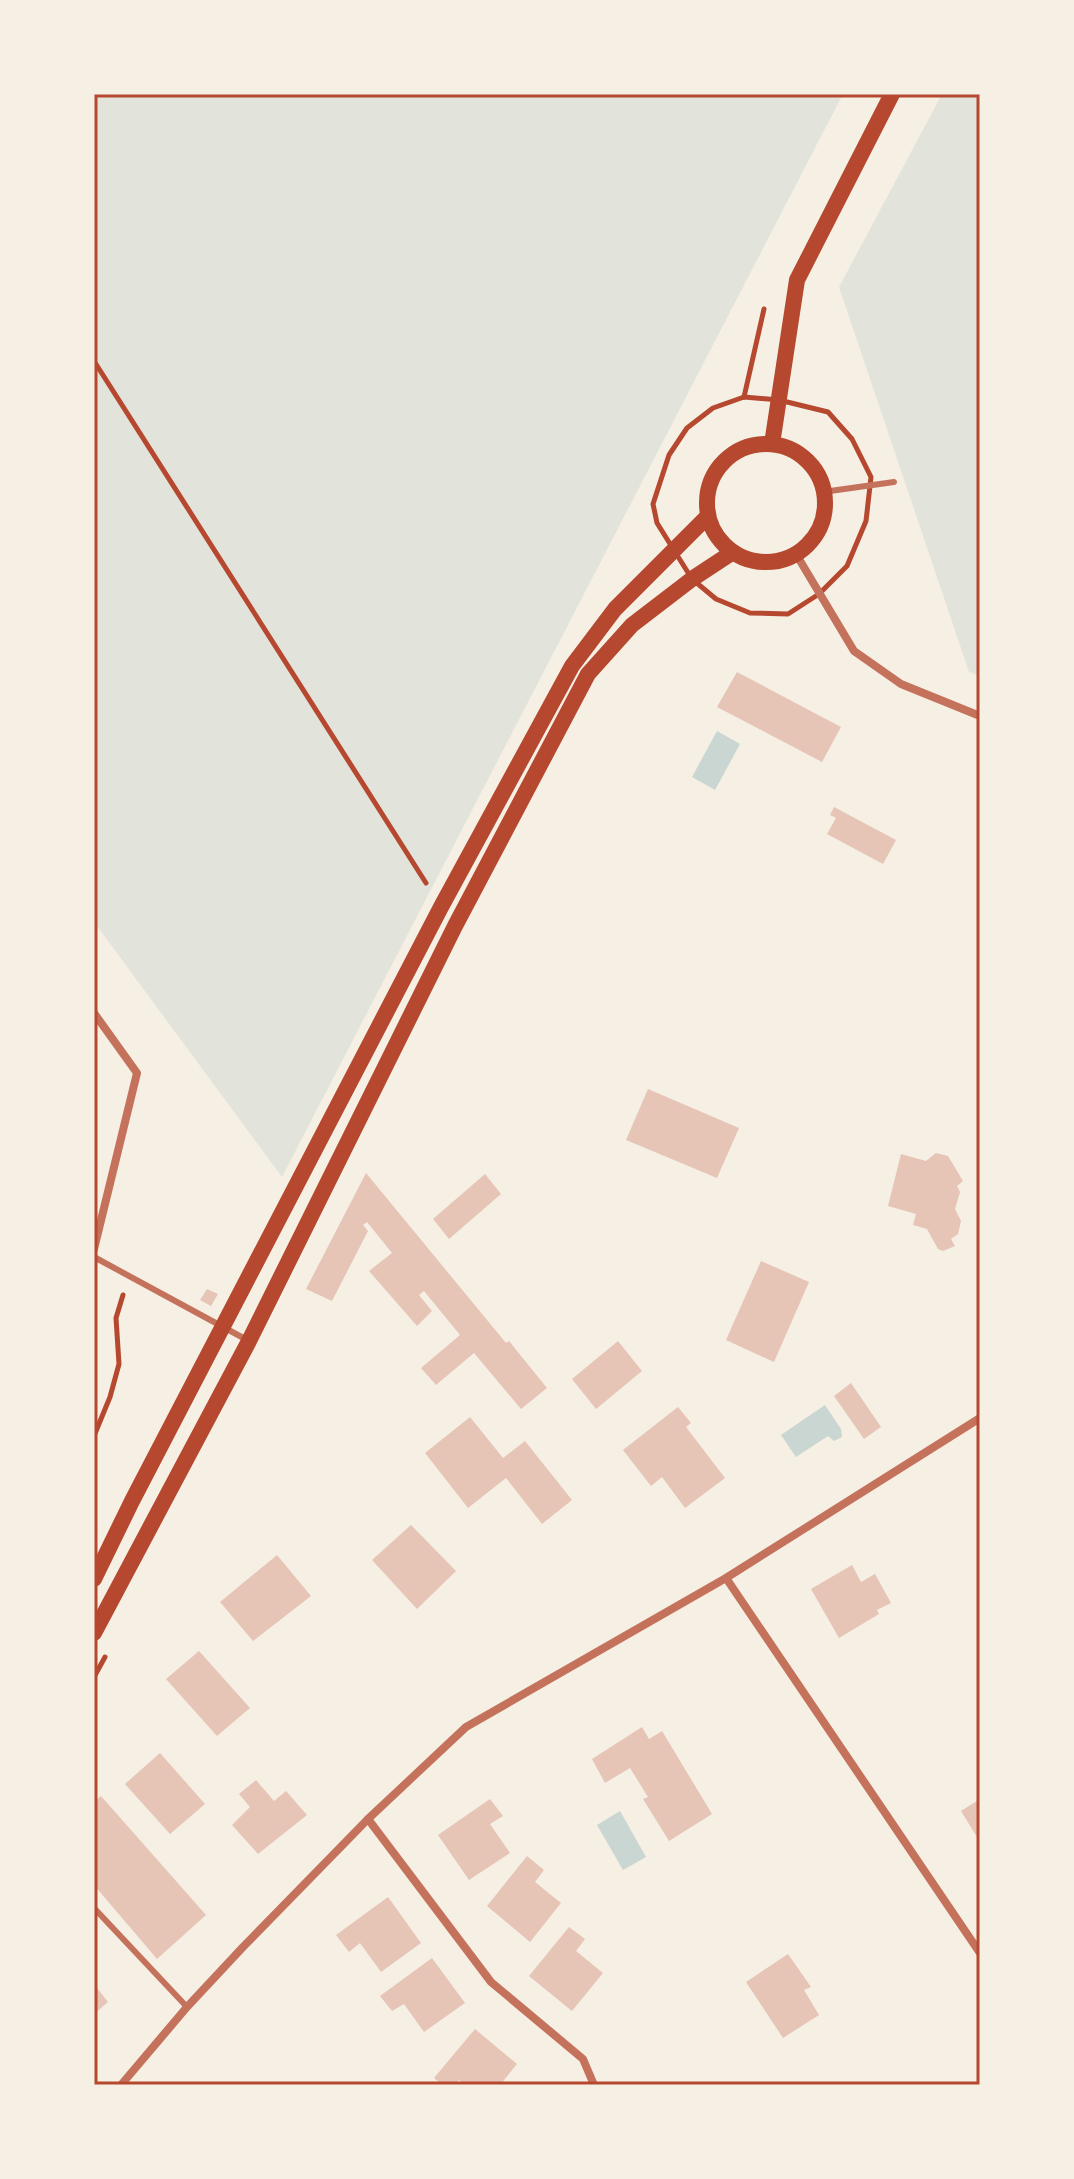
<svg xmlns="http://www.w3.org/2000/svg" width="1074" height="2179" font-family="'Noto Sans',sans-serif">
  <rect width="100%" height="100%" fill="#f6efe4"/>
  <!-- green -->
  <g fill="#e2e4dc">
    <path d="M94 94H843L282 1177 94 922Z"/>
    <path d="M942 94H970L980 100V676L969 672 839 287Z"/>
  </g>
  <!-- water -->
  <g fill="#c9d6d2">
    <path d="M717 731 740 744 715 790 692 777Z"/>
    <path d="M825 1405 841 1429 842 1437 834 1441 828 1436 796 1457 781 1435Z"/>
    <path d="M620 1811 646 1857 623 1870 597 1825Z"/>
  </g>
  <!-- building -->
  <g fill="#e6c5b7">
    <path d="M737 672 841 727 822 762 717 707Z"/>
    <path d="M834 807 896 840 883 864 827 834 836 818 830 815Z"/>
    <path d="M648 1089 739 1128 717 1178 626 1140Z"/>
    <path d="M936 1153 948 1156 963 1181 957 1186 960 1192 955 1209 961 1221 958 1234 951 1239 955 1246 943 1251 938 1249 927 1229 913 1225 916 1214 888 1206 901 1154 926 1161Z"/>
    <path d="M366 1173 506 1343 509 1341 547 1388 521 1409 474 1353 436 1385 421 1368 460 1335 424 1291 419 1295 432 1311 417 1326 369 1271 392 1253 367 1222 363 1225 368 1231 332 1301 306 1289Z"/>
    <path d="M485 1174 501 1194 449 1239 433 1219Z"/>
    <path d="M761 1261 809 1282 774 1362 726 1340Z"/>
    <path d="M207 1289 218 1294 211 1306 200 1300Z"/>
    <path d="M618 1341 642 1371 596 1409 572 1379Z"/>
    <path d="M851 1383 881 1427 864 1439 834 1396Z"/>
    <path d="M678 1407 691 1423 686 1427 725 1478 685 1508 662 1477 651 1486 623 1450Z"/>
    <path d="M470 1417 503 1458 525 1441 572 1500 542 1524 506 1478 468 1508 425 1453Z"/>
    <path d="M411 1525 456 1571 417 1609 372 1560Z"/>
    <path d="M277 1555 311 1596 253 1641 220 1602Z"/>
    <path d="M852 1565 861 1582 875 1574 891 1603 877 1610 879 1614 839 1638 811 1589Z"/>
    <path d="M199 1651 250 1708 217 1736 166 1679Z"/>
    <path d="M642 1727 649 1739 662 1731 712 1814 669 1841 643 1799 648 1797 630 1768 605 1783 592 1759Z"/>
    <path d="M160 1753 205 1804 170 1834 125 1784Z"/>
    <path d="M256 1780 274 1801 286 1791 307 1815 258 1854 232 1825 250 1807 239 1794Z"/>
    <path d="M101 1796 206 1915 157 1959 94 1885V1802Z"/>
    <path d="M490 1799 503 1816 490 1824 510 1853 469 1880 438 1835Z"/>
    <path d="M980 1799V1842L961 1811Z"/>
    <path d="M527 1856 544 1870 535 1882 561 1903 530 1942 487 1906Z"/>
    <path d="M388 1897 421 1943 381 1972 360 1943 349 1952 336 1935Z"/>
    <path d="M569 1927 585 1939 576 1951 603 1973 572 2011 529 1976Z"/>
    <path d="M788 1954 811 1987 804 1990 819 2015 783 2038 746 1982Z"/>
    <path d="M432 1958 465 2003 424 2032 404 2004 392 2011 380 1996Z"/>
    <path d="M94 1984 108 2002 94 2014Z"/>
    <path d="M475 2029 517 2064 500 2085H465L459 2080 455 2085H442L434 2078Z"/>
  </g>
  <g fill="none" stroke-linecap="round" stroke-linejoin="round">
    <!-- path -->
    <g stroke="#b5482f" stroke-width="5">
      <path d="M94 361 426 883"/>
      <path d="M744 397 779 400 828 412 852 439 871 477 866 521 847 566 819 594 788 614 750 613 716 599 692 579 657 523 653 504 669 455 687 428 713 408Z"/>
      <path d="M744 397 764 309"/>
      <path d="M94 1436 110 1397 119 1364 116 1318 123 1295"/>
      <path d="M94 1677 105 1657"/>
    </g>
    <!-- service -->
    <g stroke="#c5725c" stroke-width="6">
      <path d="M823 492 894 482"/>
      <path d="M94 1257 249 1341"/>
      <path d="M94 1908 187 2007"/>
    </g>
    <!-- minor -->
    <g stroke="#c5725c" stroke-width="8">
      <path d="M796 554 854 651 901 684 980 716"/>
      <path d="M94 1013 137 1073 94 1249"/>
      <path d="M726 1578 980 1953"/>
      <path d="M368 1819 491 1982 583 2059 594 2085"/>
      <path d="M121 2085 187 2007 243 1947 368 1819 466 1727 726 1578 980 1418"/>
    </g>
    <!-- secondary -->
    <g stroke="#b5482f" stroke-width="16">
      <path d="M772 444 797 280 892 94"/>
      <circle cx="766" cy="503" r="59"/>
      <path d="M94 1579 132 1501 441 907 572 666 615 609 708 516"/>
      <path d="M94 1633 249 1341 455 926 588 674 632 625 692 579 733 552"/>
    </g>
  </g>
  <!-- border -->
  <rect width="1074" height="2179" fill="none" stroke="#f6efe4" stroke-width="192"/>
  <rect x="96" y="96" width="882" height="1987" fill="none" stroke="#b5482f" stroke-width="3"/>
</svg>
